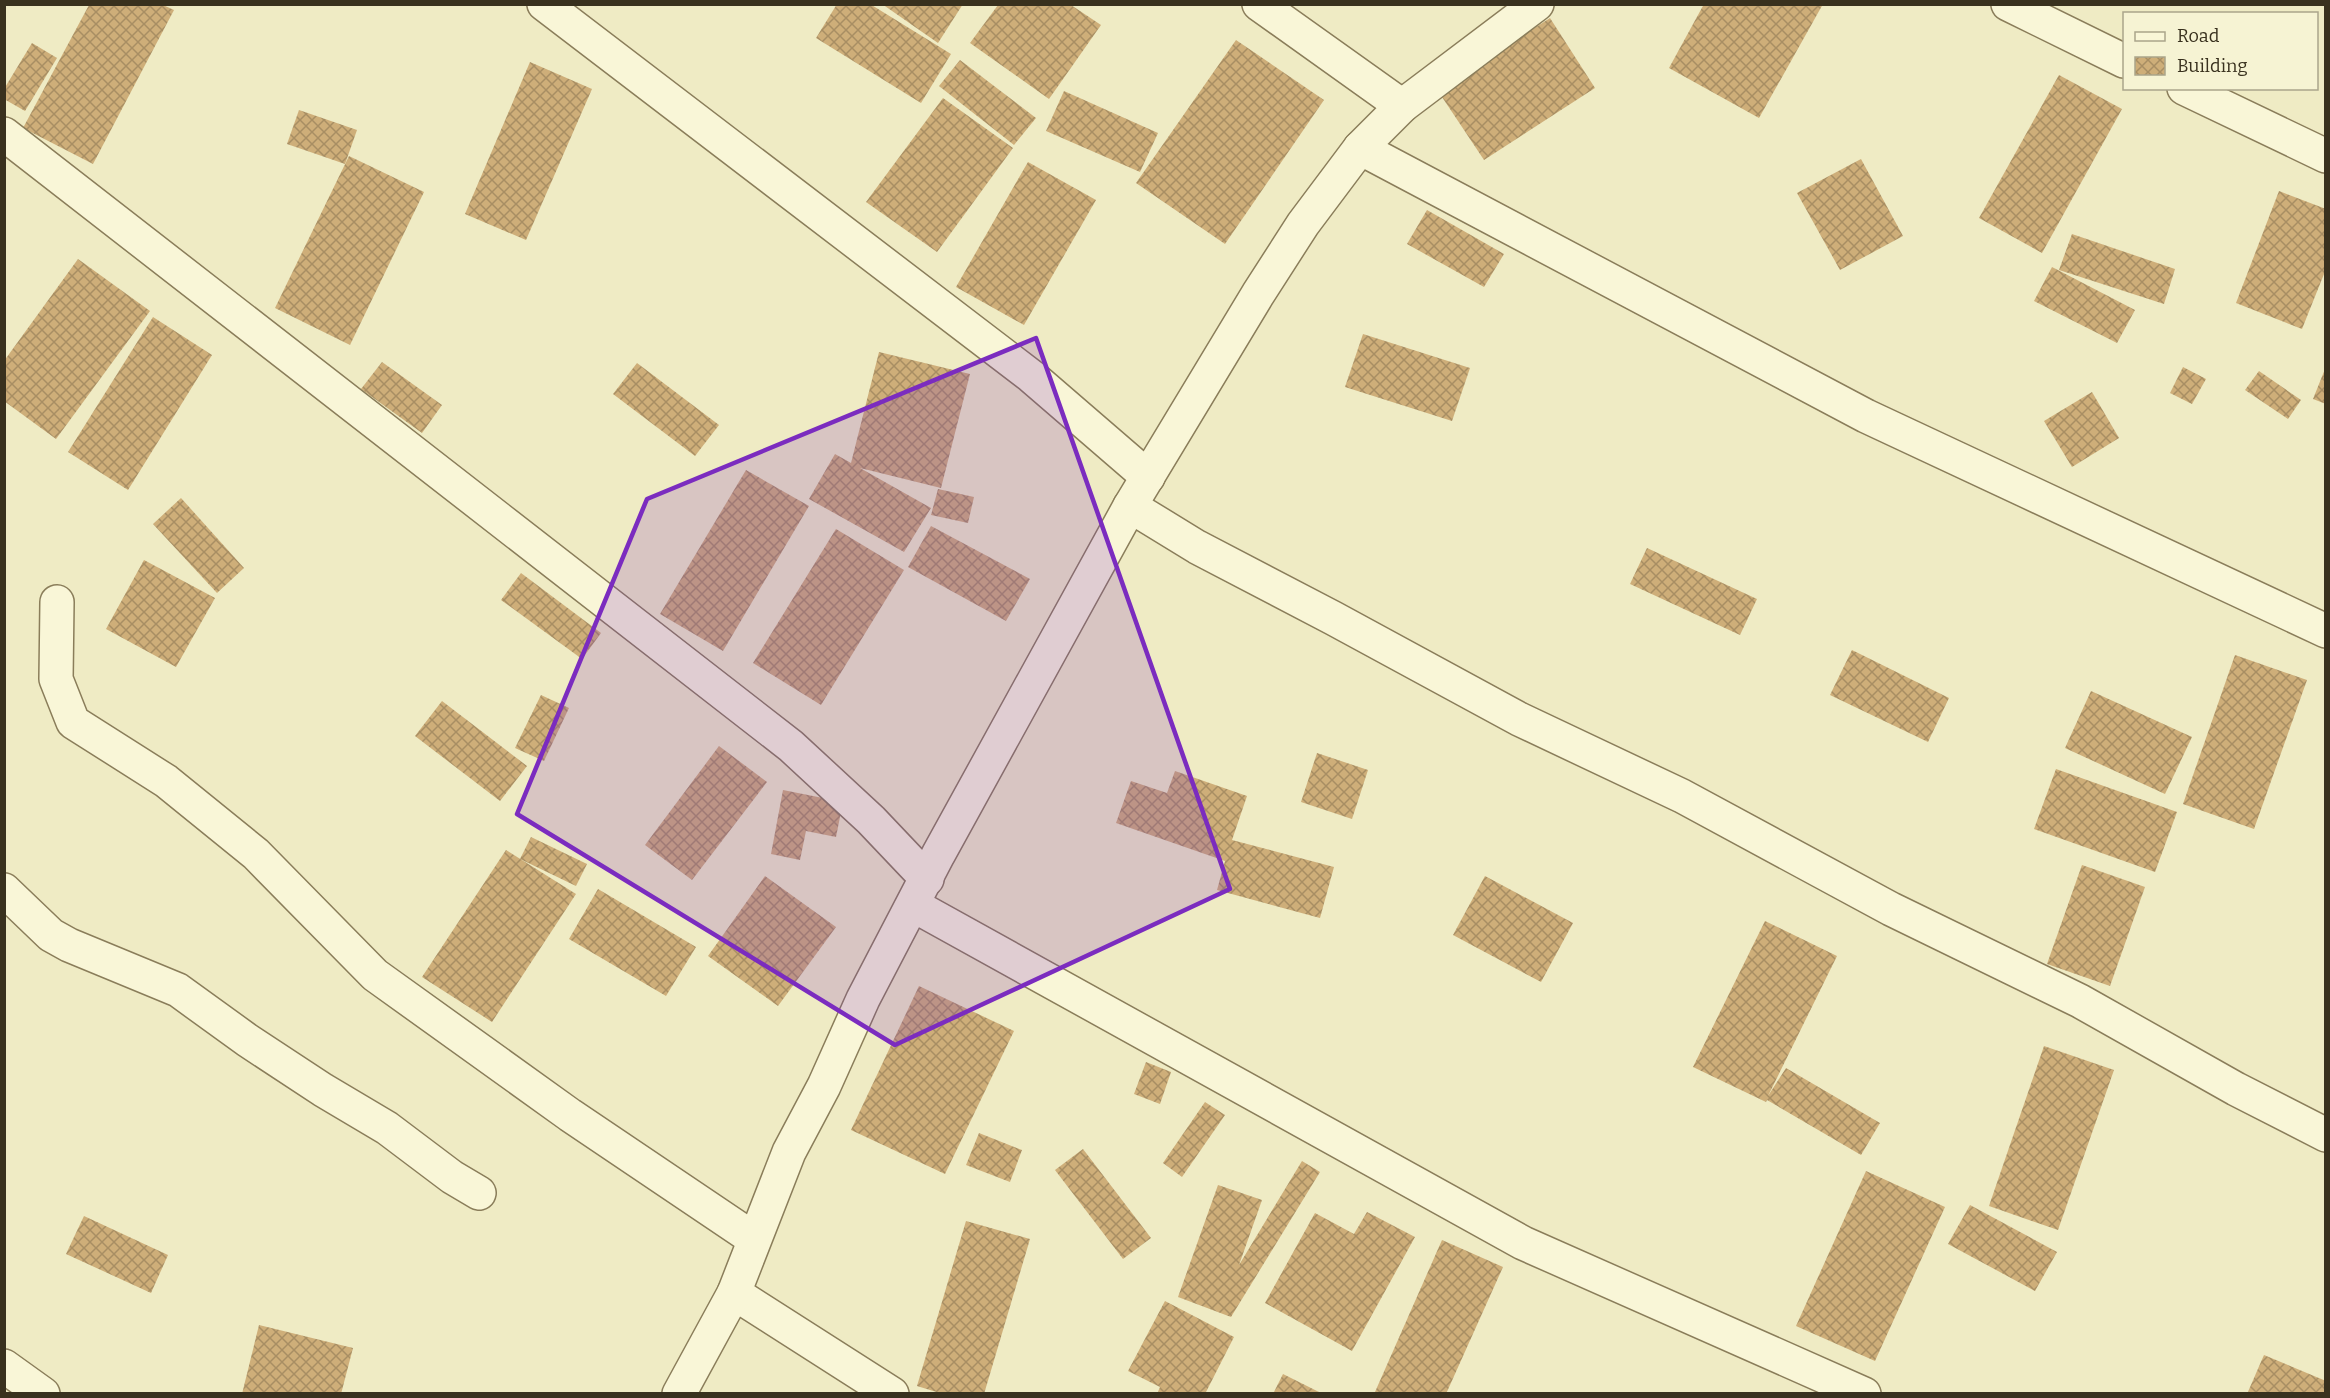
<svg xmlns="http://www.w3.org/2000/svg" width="2330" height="1398" font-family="Bitter,serif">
  <defs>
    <pattern id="building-cross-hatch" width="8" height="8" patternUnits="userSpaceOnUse" patternTransform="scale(1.5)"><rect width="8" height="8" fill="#ceae79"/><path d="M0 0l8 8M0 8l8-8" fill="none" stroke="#a88e63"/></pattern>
  </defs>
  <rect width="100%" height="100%" fill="#efebc4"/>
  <!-- building -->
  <g fill="url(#building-cross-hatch)">
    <path d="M837 4H870L951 54 921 103 816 38Z"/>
    <path d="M882 4H963L938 43Z"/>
    <path d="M1704 4H1823L1759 118 1669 68Z"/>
    <path d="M89 5H163L174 10 93 164 23 128Z"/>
    <path d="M998 5H1071L1101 25 1049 99 970 43Z"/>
    <path d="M1550 18 1595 88 1484 160 1438 91Z"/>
    <path d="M1236 40 1324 100 1225 244 1136 183Z"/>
    <path d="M32 43 57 58 25 111 4 99V89Z"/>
    <path d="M960 60 1036 118 1014 145 939 86Z"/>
    <path d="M530 62 592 89 526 240 465 214Z"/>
    <path d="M2059 75 2122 109 2042 253 1979 218Z"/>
    <path d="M1064 91 1158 133 1140 172 1046 131Z"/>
    <path d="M943 98 1013 148 937 252 866 202Z"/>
    <path d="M299 110 357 130 345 164 287 144Z"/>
    <path d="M349 156 424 192 350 345 275 308Z"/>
    <path d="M1861 159 1903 236 1840 270 1797 193Z"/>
    <path d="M1028 162 1096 200 1024 325 956 287Z"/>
    <path d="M2279 191 2326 209V269L2302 329 2236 303Z"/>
    <path d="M1427 210 1504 254 1484 287 1407 244Z"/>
    <path d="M2072 234 2175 269 2164 304 2059 270Z"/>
    <path d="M78 259 150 311 56 439 4 401V361Z"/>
    <path d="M2052 267 2135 310 2117 343 2034 301Z"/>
    <path d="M153 317 212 355 128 490 68 452Z"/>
    <path d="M1363 334 1470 368 1452 421 1345 387Z"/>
    <path d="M879 352 970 374 941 488 860 468 931 508 904 552 809 499 835 454 851 463Z"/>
    <path d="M382 362 442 405 422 433 361 389Z"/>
    <path d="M637 363 719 425 695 456 613 394Z"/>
    <path d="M2183 367 2206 379 2192 404 2170 393Z"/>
    <path d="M2325 369H2326V404L2313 399Z"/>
    <path d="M2259 371 2301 400 2288 419 2245 390Z"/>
    <path d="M2092 392 2119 438 2072 467 2044 421Z"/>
    <path d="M746 470 809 506 723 651 660 614Z"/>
    <path d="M938 489 974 497 968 523 931 515Z"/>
    <path d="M181 498 244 568 217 593 153 524Z"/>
    <path d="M931 526 1030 579 1006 621 908 567Z"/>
    <path d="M836 529 904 570 821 705 753 663Z"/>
    <path d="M1647 548 1757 599 1740 635 1630 584Z"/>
    <path d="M144 560 215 598 176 667 106 629Z"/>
    <path d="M521 573 601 633 582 659 501 600Z"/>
    <path d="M1852 650 1949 698 1928 742 1830 695Z"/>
    <path d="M2235 655 2307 680 2254 829 2183 804Z"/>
    <path d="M2091 691 2192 737 2165 794 2065 748Z"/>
    <path d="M541 695 569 708 544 761 515 748Z"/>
    <path d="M442 701 527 766 500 801 415 736Z"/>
    <path d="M719 746 767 782 692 880 645 845Z"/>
    <path d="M1317 753 1368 770 1352 819 1301 802Z"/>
    <path d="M2056 769 2177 812 2155 872 2034 829Z"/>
    <path d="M1175 771 1247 796 1232 840 1334 867 1320 918 1217 890 1225 861 1116 823 1131 781 1167 793Z"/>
    <path d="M783 790 843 802 836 837 806 831 800 860 771 854Z"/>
    <path d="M531 837 587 864 576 886 520 859Z"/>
    <path d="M506 850 576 894 492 1022 422 977Z"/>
    <path d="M2082 865 2145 887 2110 986 2047 964Z"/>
    <path d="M765 876 836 927 778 1006 708 956Z"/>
    <path d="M1485 876 1573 923 1541 982 1453 935Z"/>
    <path d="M598 889 696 947 666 996 569 939Z"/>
    <path d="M1765 921 1837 956 1768 1096 1786 1068 1880 1123 1861 1155 1767 1100 1766 1102 1693 1067Z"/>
    <path d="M919 986 1014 1031 945 1174 851 1130Z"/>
    <path d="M2044 1046 2114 1070 2058 1230 1989 1206Z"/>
    <path d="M1146 1062 1171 1072 1160 1104 1134 1094Z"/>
    <path d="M1205 1102 1225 1115 1182 1177 1163 1163Z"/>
    <path d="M979 1133 1022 1150 1010 1182 966 1165Z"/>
    <path d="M1083 1149 1151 1238 1123 1259 1055 1170Z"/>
    <path d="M1302 1161 1320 1172 1231 1317 1178 1297 1218 1185 1262 1200 1239 1265Z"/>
    <path d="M1866 1171 1945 1207 1875 1361 1796 1326Z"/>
    <path d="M1970 1205 2057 1252 2035 1291 1948 1244Z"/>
    <path d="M1367 1212 1415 1237 1352 1351 1265 1303 1315 1213 1354 1234Z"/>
    <path d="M84 1216 168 1255 151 1293 66 1254Z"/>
    <path d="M966 1221 1030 1239 984 1394H943L917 1386Z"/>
    <path d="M1442 1240 1503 1267 1446 1394H1379L1375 1392Z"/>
    <path d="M1165 1301 1234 1337 1205 1394H1157L1160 1387 1128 1371Z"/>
    <path d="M259 1325 353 1348 341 1394H242Z"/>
    <path d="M2264 1355 2326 1381V1394H2247Z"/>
    <path d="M1283 1374 1323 1394H1273Z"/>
  </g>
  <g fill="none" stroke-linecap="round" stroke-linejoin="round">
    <defs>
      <g id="street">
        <path d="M544 4 1031 376 1148 477"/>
        <path d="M1259 4 1402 106"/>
        <path d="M2008 4 2124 61"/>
        <path d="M2184 88 2326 156"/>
        <path d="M4 134 791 746 871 820 927 879"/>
        <path d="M1360 148 1866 416 2326 631"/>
        <path d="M1130 506 1197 547 1333 618 1519 719 1682 796 1891 909 2080 1001 2236 1089 2326 1135"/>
        <path d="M57 602 56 679 73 722 166 781 256 854 375 975 570 1115 754 1239"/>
        <path d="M4 890 51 935 69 945 178 990 247 1040 323 1090 387 1128 452 1177 479 1193"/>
        <path d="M913 905 1523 1243 1864 1394"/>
        <path d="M734 1293 892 1394"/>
        <path d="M4 1366 43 1394"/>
        <path d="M679 1394 734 1293 789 1152 824 1086 863 999 938 855 1130 506 1258 294 1303 224 1360 148 1402 106 1537 4"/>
      </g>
    </defs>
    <!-- street casing -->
    <use href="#street" stroke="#8a7d5a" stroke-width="36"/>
    <!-- street -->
    <use href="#street" stroke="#f9f6d7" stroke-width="33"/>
  </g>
  <!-- marked area -->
  <path fill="#7b2cbf" fill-opacity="0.2" stroke="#7b2cbf" stroke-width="4.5" stroke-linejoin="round" d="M1036 338 1230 889 895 1045 517 814 647 499Z"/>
  <!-- border -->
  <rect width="2330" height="1398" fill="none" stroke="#39311e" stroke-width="12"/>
  <!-- legend -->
  <rect x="2123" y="12" width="195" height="78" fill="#f6f3d3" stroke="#aaa58b" stroke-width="1.5"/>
  <rect x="2135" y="32" width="30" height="9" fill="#f9f6d7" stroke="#aaa58b" stroke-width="1.5"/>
  <text x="2177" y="42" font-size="18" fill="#39311e">Road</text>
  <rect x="2135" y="57" width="30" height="18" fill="url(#building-cross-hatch)" stroke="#aaa58b" stroke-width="1.5"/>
  <text x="2177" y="72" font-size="18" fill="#39311e">Building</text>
</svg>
